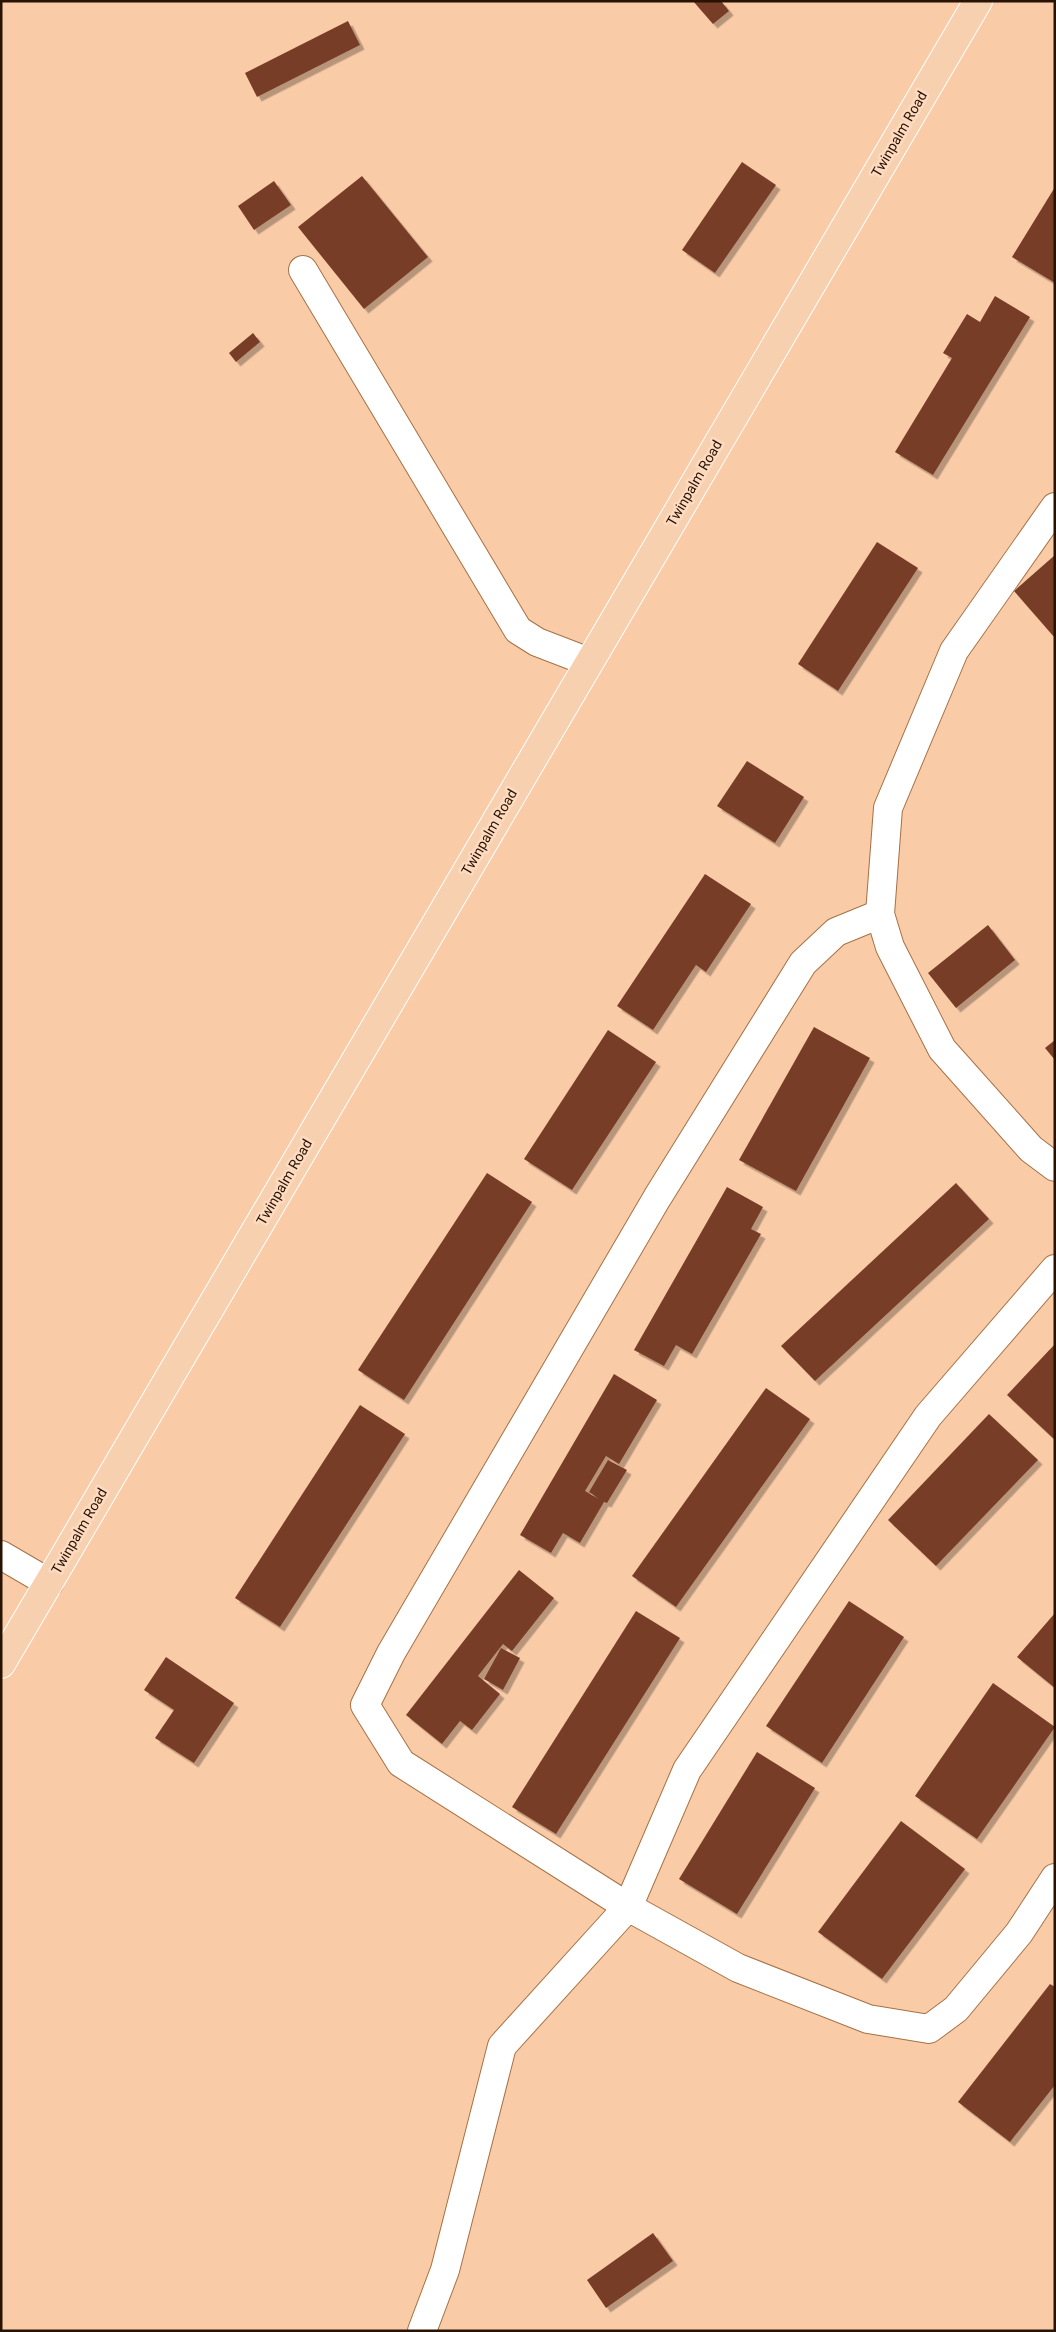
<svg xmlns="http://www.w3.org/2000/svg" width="1056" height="2332" font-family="Roboto,sans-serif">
  <defs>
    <filter id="shadow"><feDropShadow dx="4.5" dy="4.5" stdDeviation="0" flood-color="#0004"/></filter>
  </defs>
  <rect width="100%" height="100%" fill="#f9cba7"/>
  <!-- building -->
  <g fill="#783c27" filter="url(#shadow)">
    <path d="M693 1H721L729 11 713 24Z"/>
    <path d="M348 21 360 45 257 97 245 73Z"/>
    <path d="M742 162 776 185 715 273 682 250Z"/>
    <path d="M362 176 428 257 364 309 298 227Z"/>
    <path d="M274 181 291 205 254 230 238 206Z"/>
    <path d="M1055 187V283L1012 257Z"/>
    <path d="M995 296 1030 317 933 475 895 452 952 358 943 353 967 314 980 322Z"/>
    <path d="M253 333 260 342 236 362 229 353Z"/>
    <path d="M877 542 918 568 838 691 798 664Z"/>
    <path d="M1055 555V638L1014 591Z"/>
    <path d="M747 761 804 797 775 843 717 806Z"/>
    <path d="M705 874 751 904 706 972 696 965 653 1030 617 1006Z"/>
    <path d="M988 925 1015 960 956 1008 928 973Z"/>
    <path d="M814 1027 870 1058 796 1191 739 1160Z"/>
    <path d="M608 1030 656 1062 572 1190 524 1159Z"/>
    <path d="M1055 1040V1060L1045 1048Z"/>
    <path d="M487 1173 532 1202 404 1400 358 1370Z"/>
    <path d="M956 1183 989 1219 815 1381 781 1346Z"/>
    <path d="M727 1187 763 1207 751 1229 761 1234 692 1354 676 1345 664 1366 634 1350Z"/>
    <path d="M1055 1344V1440L1007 1395Z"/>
    <path d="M614 1374 657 1400 619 1464 606 1456 585 1491 599 1499 589 1492 608 1460 627 1470 607 1503 604 1502 580 1543 563 1533 551 1553 520 1535Z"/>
    <path d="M766 1388 810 1419 676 1607 632 1576Z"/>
    <path d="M360 1405 405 1434 280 1627 235 1598Z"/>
    <path d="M989 1414 1038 1460 936 1566 888 1520Z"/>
    <path d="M519 1570 554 1598 512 1651 503 1644 478 1676 500 1694 472 1730 460 1721 442 1744 406 1715Z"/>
    <path d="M849 1601 904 1637 822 1763 766 1726Z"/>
    <path d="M636 1611 680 1638 556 1834 512 1807Z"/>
    <path d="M1055 1613V1688L1017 1657Z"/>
    <path d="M501 1648 520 1658 503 1690 484 1679Z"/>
    <path d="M166 1657 234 1703 194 1763 155 1738 174 1710 144 1690Z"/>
    <path d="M993 1683 1055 1727 977 1839 915 1796Z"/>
    <path d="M757 1752 815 1788 737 1914 679 1879Z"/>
    <path d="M901 1821 965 1869 882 1979 818 1932Z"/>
    <path d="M1050 1984 1055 1987V2085L1010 2142 958 2102Z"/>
    <path d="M653 2233 673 2261 606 2308 587 2280Z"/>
  </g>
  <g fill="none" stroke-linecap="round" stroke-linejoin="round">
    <defs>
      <g id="minor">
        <path d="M303 270 518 630 537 642 589 662"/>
        <path d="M1055 507 954 651 888 808 880 914 890 947 942 1049 1031 1149 1055 1167"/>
        <path d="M880 914 836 932 803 963 657 1198 391 1653 365 1705 401 1763 628 1907 738 1968 868 2019 929 2029 956 2009 1019 1933 1055 1878"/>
        <path d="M1 1555 49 1583"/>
        <path d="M422 2331 445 2270 502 2046 628 1907 687 1770 928 1416 1055 1269"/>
      </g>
      <path id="major" d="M1 1664 978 1"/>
    </defs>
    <!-- minor casing -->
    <use href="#minor" stroke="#a67245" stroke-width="30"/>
    <!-- major casing -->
    <use href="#major" stroke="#fff" stroke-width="30"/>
    <!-- minor -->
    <use href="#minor" stroke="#fff" stroke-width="28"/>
    <!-- major -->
    <use href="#major" stroke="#f7d0af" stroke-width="28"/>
  </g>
  <g text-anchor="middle" stroke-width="5" stroke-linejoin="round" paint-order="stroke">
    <!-- street labels -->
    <g font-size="14" fill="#281302" stroke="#fedbc0">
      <text transform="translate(899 134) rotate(-60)" y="5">Twinpalm Road</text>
      <text transform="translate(694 483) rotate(-60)" y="5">Twinpalm Road</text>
      <text transform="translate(489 832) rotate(-60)" y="5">Twinpalm Road</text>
      <text transform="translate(284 1182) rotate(-60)" y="5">Twinpalm Road</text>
      <text transform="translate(79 1531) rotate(-60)" y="5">Twinpalm Road</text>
    </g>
  </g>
  <!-- border -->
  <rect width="1056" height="2332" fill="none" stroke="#281302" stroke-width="5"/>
</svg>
